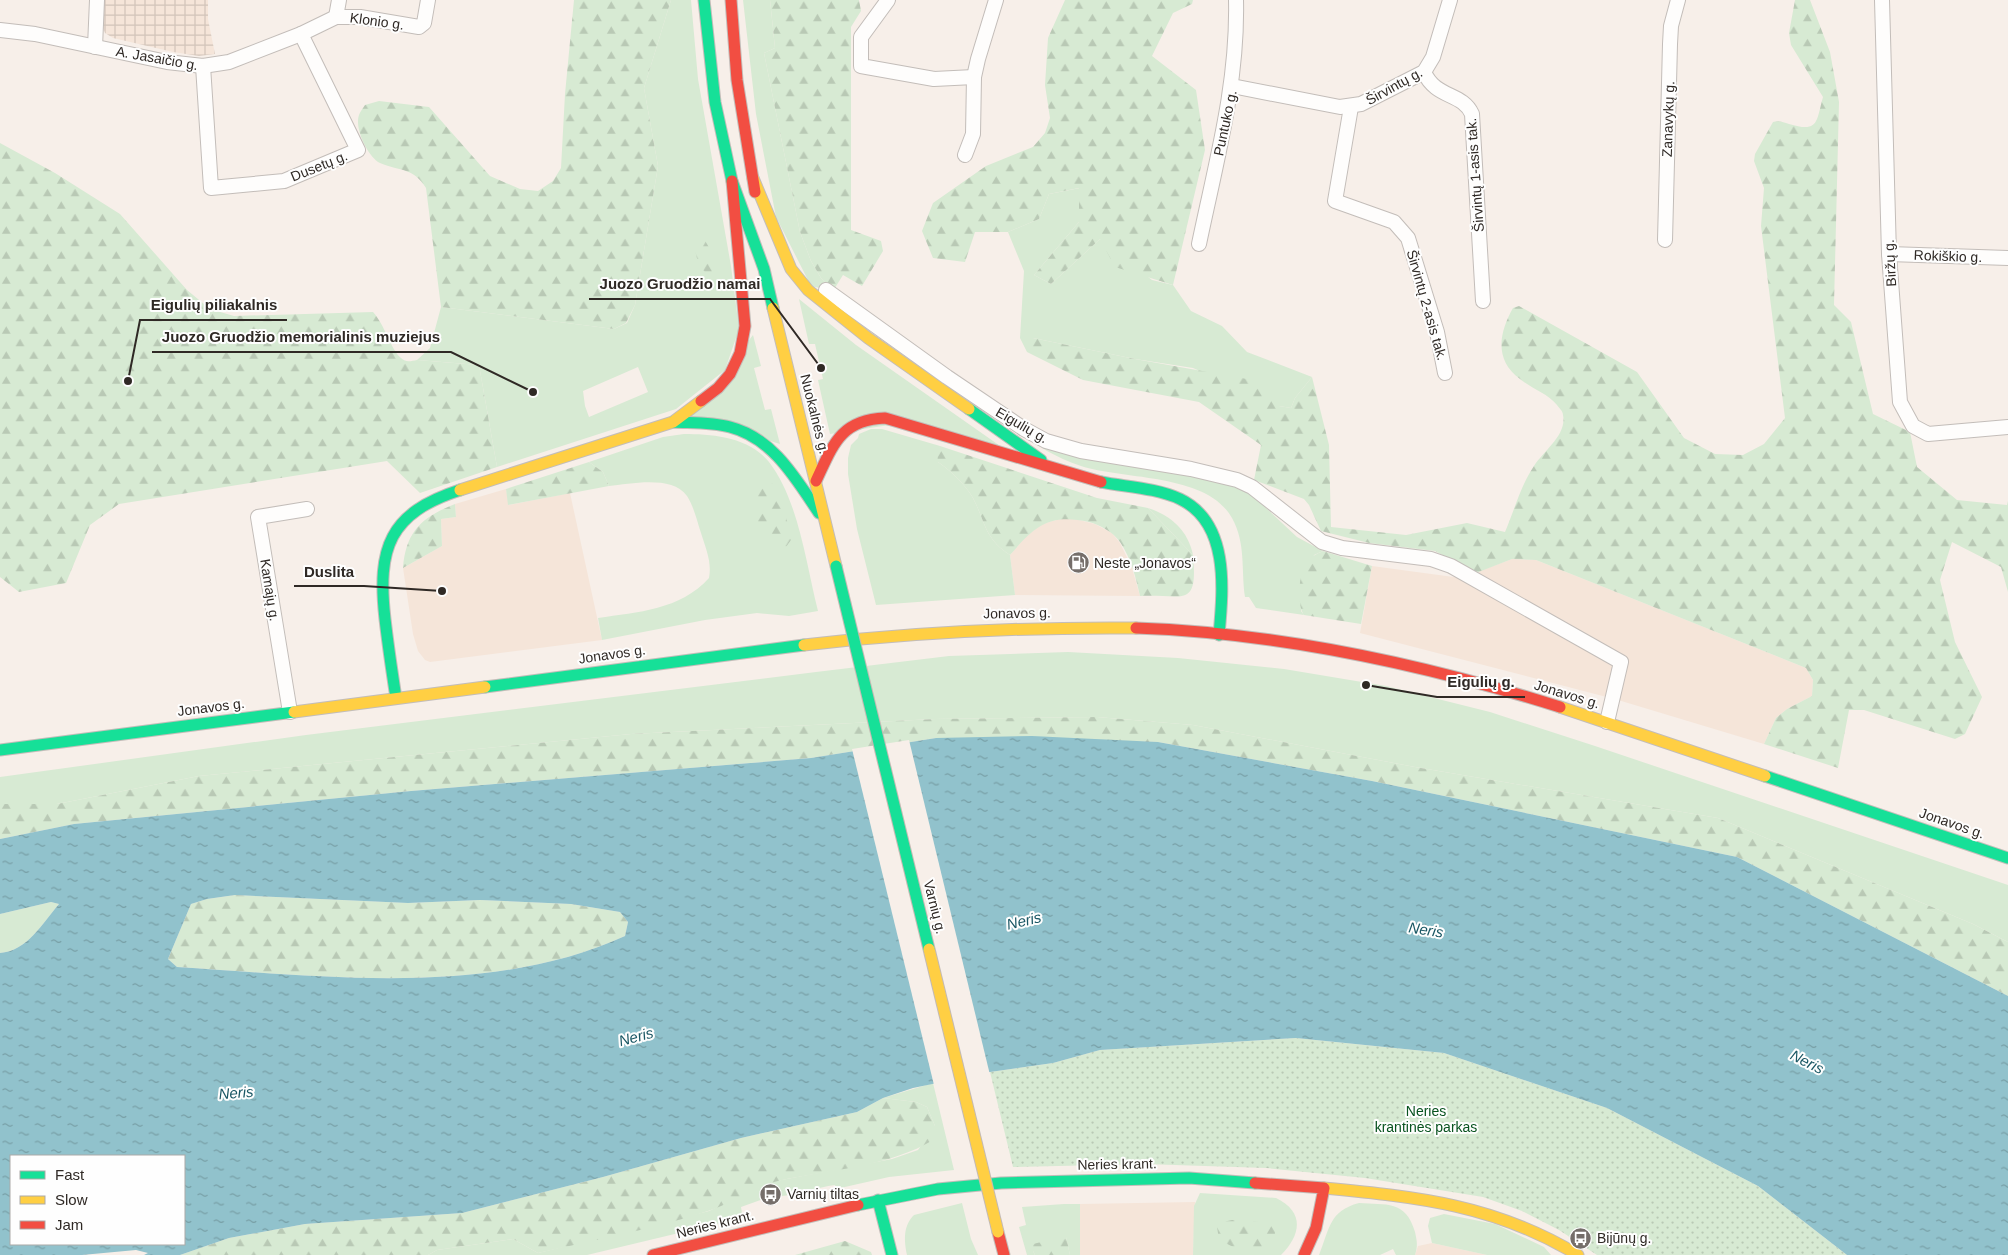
<svg xmlns="http://www.w3.org/2000/svg" width="2008" height="1255" font-family="Helvetica,sans-serif">
  <defs>
    <pattern id="industrial-grid" width="8" height="8" patternUnits="userSpaceOnUse" patternTransform="scale(1.25)"><rect width="8" height="8" fill="#f5e5d9"/><path d="M0 4h8M4 0v8" fill="none" stroke="#d2c4ba"/></pattern>
    <pattern id="forest-firs" width="22" height="20" patternUnits="userSpaceOnUse" patternTransform="scale(1.25)"><rect width="22" height="20" fill="#d7ead3"/><path d="M5 1l3.5 6h-7zM16 11l3.5 6h-7z" fill="#b9c9b5"/></pattern>
    <pattern id="park-dots" width="8" height="8" patternUnits="userSpaceOnUse" patternTransform="scale(1.25)"><rect width="8" height="8" fill="#d7ead3"/><path d="M2 2h.1M6 6h.1" fill="none" stroke="#b9c9b5" stroke-width="1.8" stroke-linecap="round"/></pattern>
    <pattern id="water-ripples" width="26" height="14" patternUnits="userSpaceOnUse" patternTransform="scale(1.25)"><rect width="26" height="14" fill="#91c2cc"/><path d="M2 4q2-2 4 0t4 0M15 11q2-2 4 0t4 0" fill="none" stroke="#779ea5"/></pattern>
  </defs>
  <rect width="100%" height="100%" fill="#f7efe9"/>
  <!-- built -->
  <g fill="#f5e5d9">
    <path d="M506 489 509 505 570 493 602 640 430 662 425 660 418 651 413 634 403 568 442 546 441 519 456 517 455 504Z"/>
    <path d="M1067 517 1095 524 1112 533 1120 543 1132 568 1140 596 1015 595 1010 555 1026 536 1042 524Z"/>
    <path d="M1512 559 1536 560 1806 668 1813 680 1812 696 1787 709 1776 718 1764 744 1618 700 1360 633 1372 566 1461 578Z"/>
    <path d="M1195 1202 1193 1255H1080V1204Z"/>
    <path d="M1432 1243 1487 1255H1415L1418 1246Z"/>
  </g>
  <!-- industrial -->
  <path fill="url(#industrial-grid)" d="M103 0H208V19L215 54 199 56 173 52 113 38 105 33 103 28Z"/>
  <!-- green -->
  <g fill="#d7ead3" fill-rule="evenodd">
    <path d="M671 0H691L698 79 731 266 739 329 725 370 676 409 497 467 479 365 417 360 430 348 441 307 614 329 627 323 635 305 658 166 644 88ZM638 367 648 392 589 417 585 406 583 391Z"/>
    <path d="M743 0H770L775 48 764 53 800 232 811 261 821 278 833 291 811 286 776 217 756 114Z"/>
    <path d="M1080 188 1079 222 1034 275 1051 284 1100 239 1152 280 1173 285 1191 311 1222 326 1247 352 1312 377 1295 398 1291 408 1279 406 1193 368 1135 359 1033 338H1020L1024 271 1008 232 1039 219 1049 194Z"/>
    <path d="M799 299 856 345 1003 448 916 421 830 434 818 380 823 379 815 344H809Z"/>
    <path d="M753 335 761 366 754 368 765 410 771 409 780 444 690 416Z"/>
    <path d="M871 429H882L940 446 938 462C952 472 964 483 973 498 986 523 984 538 1010 555L1015 595 876 605 857 529 848 474V458L851 445 858 438 859 434Z"/>
    <path d="M1017 431 1232 482 1250 493 1297 537 1323 551 1314 555 1301 611 1304 615 1256 608 1249 597H1245C1241 570 1246 543 1232 518 1207 473 1124 480 1081 466 1056 458 1038 446 1017 431Z"/>
    <path d="M684 434C712 434 749 437 769 462 799 501 806 564 818 611L789 616 757 613 705 620 602 640 598 618C638 612 680 610 709 578 712 562 706 549 701 533 697 521 694 507 687 496 672 475 631 484 609 486L603 472 589 462 663 437Z"/>
    <path d="M1148 508C1172 516 1188 531 1193 555Z"/>
    <path d="M1068 652 1178 658 1284 669 1386 686 1490 712 1595 746 2008 885V942L1973 924 1718 818 1415 767 1193 725 1097 717 935 719 631 734 199 776 57 804H0V777L306 735 816 672 949 656Z"/>
    <path d="M51 902 59 904C42 924 27 951 0 953V914Z"/>
    <path d="M933 1083 954 1170 889 1177 836 1189 835 1185C817 1187 800 1195 782 1196L780 1193 741 1207 742 1213 729 1221 587 1255H428L437 1250 513 1239 538 1253 709 1211 756 1188 776 1181 892 1159 918 1150 935 1126 927 1107 916 1102 883 1098Z"/>
    <path d="M1200 1193 1276 1198C1305 1212 1301 1235 1281 1255H1193L1194 1206Z"/>
    <path d="M962 1203 971 1239 978 1255H907C904 1240 903 1226 914 1215Z"/>
    <path d="M1359 1203C1386 1205 1406 1200 1415 1232 1417 1241 1418 1246 1415 1255H1396L1393 1249 1380 1255H1319C1330 1228 1329 1211 1359 1203Z"/>
    <path d="M1064 1204H1080V1255H1070L1066 1237 1033 1251 1035 1255H1027L1019 1227 1026 1225 1022 1207Z"/>
    <path d="M1444 1214 1495 1224 1544 1247 1551 1255H1487L1432 1243 1428 1226 1430 1218Z"/>
  </g>
  <!-- forest -->
  <g fill="url(#forest-firs)">
    <path d="M574 0H671L644 88 658 166 635 305 626 323 614 329 441 307 426 188C413 167 401 172 380 163 368 157 354 128 359 115 360 112 363 108 365 105L379 101 429 107 490 176 520 189 538 191 553 181 561 168 565 94Z"/>
    <path d="M770 0H859L861 11 851 27V230L881 241 883 251 862 286 843 275 833 291 821 278 811 261 800 232 764 53 775 48Z"/>
    <path d="M1065 0H1193L1192 4 1173 13 1152 56 1196 90 1205 150 1173 285 1115 267 1100 239 1051 284 1034 275 1079 222V188L1049 194 1039 219 1008 232H975L965 262 933 258 922 231 933 203 986 166 1033 147 1045 133 1050 118 1045 85 1048 38Z"/>
    <path d="M1795 0H1810L1830 52 1839 102 1834 305 1851 322 1873 414 1910 432 1917 467 1957 500 2007 505 2008 501V592L2001 567 1952 542 1940 580 1955 642 1982 697 1965 734 1955 739 1864 710H1849L1838 768 1764 744 1776 718 1787 709 1812 696 1813 680 1806 668 1536 560 1512 559 1476 573 1435 551 1369 543 1321 531 1309 505 1304 499 1254 480 1261 445 1199 402 1083 380 1027 352 1020 338H1033L1135 359 1258 381 1277 389 1279 406 1291 408 1295 398 1312 377 1329 445 1331 527 1406 535 1467 523 1505 532C1514 511 1521 485 1534 466 1544 450 1567 435 1563 415 1563 411 1559 408 1557 405 1547 393 1532 389 1520 379 1494 360 1499 333 1513 308L1519 306 1637 372 1684 438 1715 454 1743 455 1764 444 1785 418 1761 226 1764 188 1754 161 1755 154 1773 122C1779 120 1783 122 1789 124 1819 133 1816 122 1823 97L1791 45 1789 33Z"/>
    <path d="M0 143 55 173 120 214 187 290 210 309 234 316 373 312C385 325 391 350 401 358 406 363 411 361 417 360L479 365 497 467 420 493 387 461 119 504 90 525 66 583 19 592 0 577Z"/>
    <path d="M696 238H703C710 247 716 261 712 273L705 272 699 266 693 243Z"/>
    <path d="M940 446 1097 498 1148 508 1193 555C1198 609 1184 594 1140 596 1136 578 1131 558 1120 542 1113 532 1100 525 1089 522 1049 513 1035 526 1010 555 984 538 986 523 973 498 964 483 952 472 938 462L937 453Z"/>
    <path d="M589 462 603 472 609 486 508 505 506 489Z"/>
    <path d="M762 479 771 481 786 516 791 540 783 551 771 550C759 532 754 511 753 490Z"/>
    <path d="M455 504 456 517 441 519 442 546 403 568C406 531 422 517 455 504Z"/>
    <path d="M1323 551 1372 566 1361 624 1304 615C1297 607 1299 575 1304 565 1308 558 1316 554 1323 551Z"/>
    <path d="M1097 717 1193 725 1415 767 1718 818 1973 924 2008 942V996L1737 857 1372 781 1158 742 936 738 811 758 411 791 74 824 0 839V804H57L199 776 631 734 935 719Z"/>
    <path d="M235 895 408 903 480 900 571 904 620 912 628 922 625 936C489 998 322 976 177 967L168 959 191 904 207 899Z"/>
    <path d="M883 1098 916 1102 927 1107 935 1126V1139C887 1168 831 1169 778 1181 753 1187 732 1203 708 1211 654 1229 594 1240 538 1253L513 1239 437 1250 428 1255H180L229 1238 305 1224 462 1213 603 1177 741 1138 857 1112Z"/>
    <path d="M1232 1220 1272 1223 1275 1229V1243C1255 1255 1239 1252 1219 1239L1217 1227 1223 1222Z"/>
    <path d="M1066 1236 1070 1255H1035L1033 1251V1244Z"/>
    <path d="M845 1241 871 1252 872 1255H795Z"/>
  </g>
  <!-- park -->
  <path fill="url(#park-dots)" d="M1296 1038 1444 1053 1607 1108 1758 1186 1847 1255H1597L1559 1230 1522 1211 1483 1197 1365 1178 1266 1168 1144 1164 1013 1167 990 1072 1053 1063 1100 1050Z"/>
  <!-- water -->
  <path fill="url(#water-ripples)" fill-rule="evenodd" d="M1032 736 1158 742 1372 781 1737 857 2008 996V1255H1847L1758 1186 1607 1108 1444 1053 1296 1038 1100 1050 1053 1063 990 1072 913 1088 883 1098 857 1112 741 1138 603 1177 462 1213 305 1224 229 1238 180 1255H144L148 1253 136 1250 82 1255H0V953C27 951 42 924 59 904L51 902 0 914V839L74 824 411 791 811 758 936 738ZM235 895 408 903 480 900 571 904 620 912 628 922 625 936C489 998 322 976 177 967L168 959 191 904 207 899ZM11 1156H184V1244H11Z"/>
  <!-- pier -->
  <path fill="#f7efe9" d="M909 740 990 1075 934 1085 852 749Z"/>
  <g fill="none" stroke-linecap="round" stroke-linejoin="round">
    <defs>
      <g id="street">
        <path d="M888 0 861 37V66L934 79 974 77"/>
        <path d="M1882 0 1889 254 1900 402 1913 426 1928 434 2008 427"/>
        <path d="M336 17 339 0"/>
        <path d="M0 30 35 34 167 62 203 66 229 62 301 34 336 17H360L419 27 424 23 428 0"/>
        <path d="M95 47 97 0"/>
        <path d="M203 66 211 188 284 181 358 150 301 34"/>
        <path d="M1424 72C1436 99 1462 92 1472 114L1483 301"/>
        <path d="M1232 86 1340 107 1361 104 1424 72 1433 57 1450 0"/>
        <path d="M1351 107 1335 201 1394 222 1408 238 1437 332 1445 373"/>
        <path d="M965 155 973 134 974 77 978 59 996 0"/>
        <path d="M1665 240 1670 44 1671 26 1678 0"/>
        <path d="M1199 244C1216 162 1238 84 1236 0"/>
        <path d="M1889 254 2008 258"/>
        <path d="M826 290 947 377 1024 429 1046 441 1081 451 1191 469 1237 480 1252 487 1322 542 1342 548 1431 559 1451 566 1621 662 1607 722"/>
        <path d="M290 712 258 517 307 509"/>
      </g>
      <g id="fast">
        <path d="M704 0 715 102 732 181 764 269 773 308"/>
        <path d="M969 409 1041 460"/>
        <path d="M673 422C692 423 712 422 730 427 773 438 796 479 819 513"/>
        <path d="M1101 482C1127 487 1156 488 1180 499 1230 523 1223 590 1219 635"/>
        <path d="M485 687 804 645"/>
        <path d="M396 698C392 672 388 645 385 619 377 548 389 513 460 490"/>
        <path d="M0 750 294 712"/>
        <path d="M1765 776 2008 858"/>
        <path d="M878 1200 892 1255"/>
        <path d="M858 1205 938 1189 1001 1183 1189 1178 1255 1183"/>
      </g>
      <g id="slow">
        <path d="M753 178 791 269 808 290 868 338 969 409"/>
        <path d="M773 308 836 566"/>
        <path d="M460 490 673 422 701 401"/>
        <path d="M804 645C915 632 1025 627 1136 628"/>
        <path d="M1560 707 1765 776"/>
        <path d="M294 712 485 687"/>
        <path d="M1324 1188C1419 1197 1495 1205 1578 1255"/>
      </g>
      <g id="jam">
        <path d="M731 0 737 80 755 192"/>
        <path d="M701 401 718 388 730 374 740 353 745 326 732 181"/>
        <path d="M816 481C833 445 840 420 885 418L1101 482"/>
        <path d="M1136 628C1280 633 1423 664 1560 707"/>
        <path d="M1255 1183 1324 1188 1316 1228 1304 1255"/>
        <path d="M998 1232 1004 1255"/>
        <path d="M653 1255 858 1205"/>
      </g>
    </defs>
    <!-- street casing -->
    <use href="#street" stroke="#c3bdb9" stroke-width="16"/>
    <!-- fast casing -->
    <use href="#fast" stroke="#c3bdb9" stroke-width="13"/>
    <!-- slow casing -->
    <use href="#slow" stroke="#c3bdb9" stroke-width="13"/>
    <!-- jam casing -->
    <use href="#jam" stroke="#c3bdb9" stroke-width="13"/>
    <!-- street -->
    <use href="#street" stroke="#fefdfc" stroke-width="14"/>
    <!-- fast -->
    <use href="#fast" stroke="#16e098" stroke-width="11"/>
    <!-- slow -->
    <use href="#slow" stroke="#ffcf43" stroke-width="11"/>
    <!-- jam -->
    <use href="#jam" stroke="#f24e42" stroke-width="11"/>
    <defs>
      <path id="fast-bridge" d="M836 566 929 949"/>
      <path id="slow-bridge" d="M929 949 998 1232"/>
    </defs>
    <!-- fast-bridge casing -->
    <use href="#fast-bridge" stroke="#c4bab3" stroke-width="13" stroke-linecap="butt"/>
    <!-- slow-bridge casing -->
    <use href="#slow-bridge" stroke="#c4bab3" stroke-width="13" stroke-linecap="butt"/>
    <!-- fast-bridge -->
    <use href="#fast-bridge" stroke="#16e098" stroke-width="11"/>
    <!-- slow-bridge -->
    <use href="#slow-bridge" stroke="#ffcf43" stroke-width="11"/>
  </g>
  <!-- icons -->
  <defs>
    <symbol id="fuel-disc" viewBox="-11 -11 22 22"><circle r="9.5" fill="#756e6a" stroke="#fefefe"/><path d="M-5.5-6h7V0h2V4h1.3V-2.5L3-4.5l.8-.8L6-3V5H2.5V1h-1V6h-7ZM-4.2-4.7v3.2H.2V-4.7Z" fill="#fff"/></symbol>
    <symbol id="bus-disc" viewBox="-11 -11 22 22"><circle r="9.5" fill="#756e6a" stroke="#fefefe"/><path d="M-5-6H5V4H4V6H2V4H-2V6H-4V4H-5ZM-3.5-4V0h7V-4ZM-3.5 1.2v1.5H-2V1.2ZM2 1.2v1.5H3.5V1.2Z" fill="#fff"/></symbol>
  </defs>
  <g fill-rule="evenodd">
    <use href="#fuel-disc" x="1066" y="550" width="25" height="25"/>
    <use href="#bus-disc" x="758" y="1182" width="25" height="25"/>
    <use href="#bus-disc" x="1568" y="1226" width="25" height="25"/>
  </g>
  <g text-anchor="middle" stroke-width="4" stroke-linejoin="round" paint-order="stroke">
    <!-- street labels -->
    <g font-size="14" fill="#2f2925" stroke="#fefefe">
      <text transform="translate(377 21) rotate(8)" y="5">Klonio g.</text>
      <text transform="translate(157 58) rotate(10)" y="5">A. Jasaičio g.</text>
      <text transform="translate(1394 86) rotate(-29)" y="5">Širvintų g.</text>
      <text transform="translate(1668 119) rotate(-88)" y="5">Zanavykų g.</text>
      <text transform="translate(1225 123) rotate(-78)" y="5">Puntuko g.</text>
      <text transform="translate(319 166) rotate(-22)" y="5">Dusetų g.</text>
      <text transform="translate(1475 175) rotate(-94)" y="5">Širvintų 1-asis tak.</text>
      <text transform="translate(1948 256) rotate(2)" y="5">Rokiškio g.</text>
      <text transform="translate(1890 263) rotate(-93)" y="5">Biržų g.</text>
      <text transform="translate(1427 305) rotate(74)" y="5">Širvintų 2-asis tak.</text>
      <text transform="translate(815 414) rotate(76)" y="5">Nuokalnės g.</text>
      <text transform="translate(1022 425) rotate(30)" y="5">Eigulių g.</text>
      <text transform="translate(270 590) rotate(81)" y="5">Kamajų g.</text>
      <text transform="translate(1017 613) rotate(-1)" y="5">Jonavos g.</text>
      <text transform="translate(612 654) rotate(-8)" y="5">Jonavos g.</text>
      <text transform="translate(1567 694) rotate(17)" y="5">Jonavos g.</text>
      <text transform="translate(211 707) rotate(-7)" y="5">Jonavos g.</text>
      <text transform="translate(1952 823) rotate(19)" y="5">Jonavos g.</text>
      <text transform="translate(935 907) rotate(76)" y="5">Varnių g.</text>
      <text transform="translate(1117 1164) rotate(-1)" y="5">Neries krant.</text>
      <text transform="translate(715 1224) rotate(-14)" y="5">Neries krant.</text>
    </g>
    <!-- poi labels -->
    <g font-size="14" fill="#2f2925" stroke="#fefefe" text-anchor="start">
      <text x="1094" y="568">Neste „Jonavos“</text>
      <text x="787" y="1199">Varnių tiltas</text>
      <text x="1597" y="1243">Bijūnų g.</text>
    </g>
    <!-- park labels -->
    <g font-size="14" fill="#07521e" stroke="#fefefe">
      <text x="1426" y="1116">Neries<tspan x="1426" dy="16">krantinės parkas</tspan></text>
    </g>
    <!-- water labels -->
    <g font-size="15" font-style="italic" fill="#1a5764" stroke="#fefefe">
      <text transform="translate(1024 921) rotate(-13)" y="5">Neris</text>
      <text transform="translate(1426 930) rotate(9)" y="5">Neris</text>
      <text transform="translate(636 1037) rotate(-15)" y="5">Neris</text>
      <text transform="translate(1807 1062) rotate(27)" y="5">Neris</text>
      <text transform="translate(236 1093) rotate(-4)" y="5">Neris</text>
    </g>
  </g>
  <!-- callouts -->
  <path fill="none" stroke="#2f2925" stroke-width="2" d="M821 368L770 299H589M128 381L140 320H287M533 392L451 352H152M442 591L364 586H294M1366 685L1437 697H1525"/>
  <g fill="#2f2925" stroke="#fefefe" stroke-width="2">
    <circle cx="821" cy="368" r="5"/>
    <circle cx="128" cy="381" r="5"/>
    <circle cx="533" cy="392" r="5"/>
    <circle cx="442" cy="591" r="5"/>
    <circle cx="1366" cy="685" r="5"/>
  </g>
  <g font-size="15" text-anchor="middle" font-weight="bold" fill="#2f2925" stroke="#fefefe" stroke-width="4" stroke-linejoin="round" paint-order="stroke">
    <text x="680" y="289">Juozo Gruodžio namai</text>
    <text x="214" y="310">Eigulių piliakalnis</text>
    <text x="301" y="342">Juozo Gruodžio memorialinis muziejus</text>
    <text x="329" y="577">Duslita</text>
    <text x="1481" y="687">Eigulių g.</text>
  </g>
  <!-- legend -->
  <rect x="10" y="1155" width="175" height="90" fill="#fefefe" stroke="#aba9a7"/>
  <rect x="20" y="1171" width="25" height="8" fill="#16e098" stroke="#aba9a7"/>
  <text x="55" y="1180" font-size="15" fill="#2f2925">Fast</text>
  <rect x="20" y="1196" width="25" height="8" fill="#ffcf43" stroke="#aba9a7"/>
  <text x="55" y="1205" font-size="15" fill="#2f2925">Slow</text>
  <rect x="20" y="1221" width="25" height="8" fill="#f24e42" stroke="#aba9a7"/>
  <text x="55" y="1230" font-size="15" fill="#2f2925">Jam</text>
</svg>
